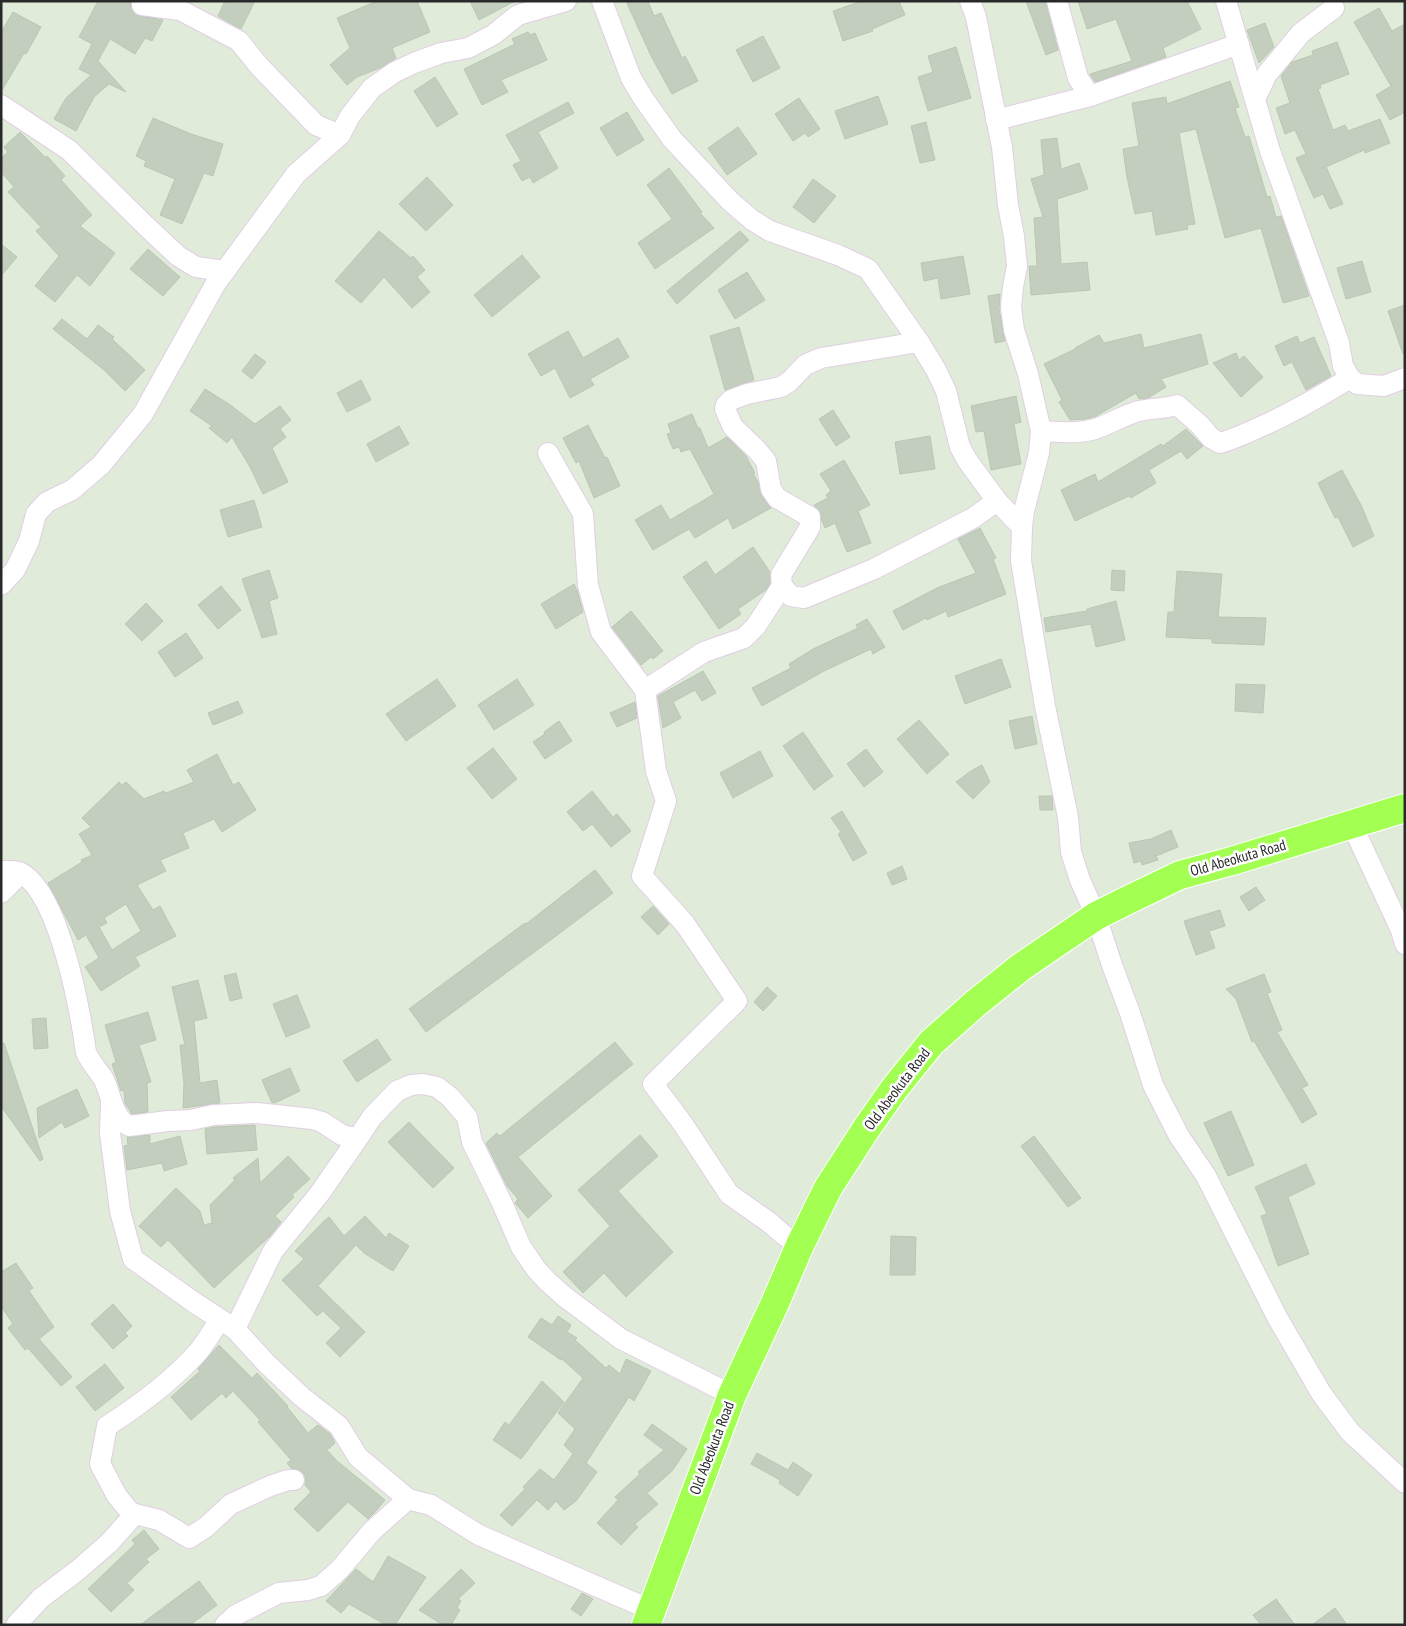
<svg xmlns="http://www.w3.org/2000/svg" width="1406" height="1626" font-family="'PT Sans Narrow',sans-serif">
  <rect width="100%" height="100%" fill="#e0ecd9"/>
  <!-- building -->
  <g fill="#c3cebf" stroke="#b8c8b3" fill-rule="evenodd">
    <path d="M98 1H130L131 9 135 15 163 20 152 41 145 38 135 54 110 39 98 61 126 92 109 84 94 97 76 131 54 119 66 98 91 75 79 69 92 44 79 37Z"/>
    <path d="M225 1H255L241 29 218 16Z"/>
    <path d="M377 1H417L430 32 392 48 396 58 380 68 357 77 347 85 330 65 350 48 337 18Z"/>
    <path d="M470 1H515L479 20Z"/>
    <path d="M626 1H648L654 16 661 13 682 58 685 56 698 81 672 94 651 56Z"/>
    <path d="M862 1H899L905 15 872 29 873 31 843 41 833 11Z"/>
    <path d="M1026 1H1045L1058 50 1046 55Z"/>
    <path d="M1078 1H1187L1201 29 1163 48 1166 57 1095 82 1090 74 1132 61 1116 19 1087 29Z"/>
    <path d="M1379 8 1392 31 1405 24V112L1390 120 1376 95 1391 86 1354 22Z"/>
    <path d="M13 12 41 27 26 54 24 53 1 92V32Z"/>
    <path d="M1265 23 1274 47 1259 63 1247 30Z"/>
    <path d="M528 32 530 35 535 33 547 60 501 80 508 92 482 105 464 69 515 44 512 39Z"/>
    <path d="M763 36 780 68 753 82 736 50Z"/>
    <path d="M1337 42 1349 74 1320 85 1321 88 1318 89 1333 130 1345 125 1348 131 1380 119 1390 143 1365 153 1364 150 1326 167 1343 204 1330 209 1323 194 1314 198 1296 158 1306 154 1295 130 1285 134 1276 108 1290 103 1281 76 1292 62 1313 55 1312 51Z"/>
    <path d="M956 47 971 98 928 111 918 77 933 72 928 56Z"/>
    <path d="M435 77 458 114 437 127 414 91Z"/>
    <path d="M1230 81 1239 107 1235 108 1245 137 1249 136 1267 197 1270 196 1276 217 1281 216 1309 296 1283 303 1261 228 1225 238 1196 129 1179 133 1195 224 1187 225 1188 229 1156 235 1152 211 1135 214 1127 177 1123 149 1139 146 1132 103 1166 97 1167 104Z"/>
    <path d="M878 96 888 124 845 139 835 111Z"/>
    <path d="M799 98 820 129 808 137 805 133 793 141 775 114Z"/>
    <path d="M568 102 574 113 538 132 558 168 533 183 530 177 522 181 513 165 521 161 506 135Z"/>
    <path d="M627 112 644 140 617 156 600 128Z"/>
    <path d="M153 118 191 134 223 144 213 176 204 173 182 224 160 215 175 179 144 166 146 161 136 156Z"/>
    <path d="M926 122 935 160 920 163 911 126Z"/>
    <path d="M738 127 757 154 727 175 708 148Z"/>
    <path d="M20 132 46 158 47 156 65 176 61 180 92 215 80 226 115 253 90 286 77 275 55 302 35 286 59 256 36 231 41 227 8 192 14 187 1 172V158L8 152 4 147Z"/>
    <path d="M1057 138 1061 169 1079 163 1088 189 1057 199 1061 264 1087 262 1090 290 1031 295 1029 266H1037L1034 218 1043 217 1031 179 1044 175 1041 140Z"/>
    <path d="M669 168 702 212 700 213 714 228 655 269 638 243 672 219 647 185Z"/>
    <path d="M427 177 453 205 426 231 399 204Z"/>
    <path d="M813 179 836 196 814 223 793 207Z"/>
    <path d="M379 231 411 258 413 256 425 270 417 277 430 292 412 308 384 277 361 303 335 281Z"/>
    <path d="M740 231 749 240 677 304 667 291Z"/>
    <path d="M1 244 17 257 1 276Z"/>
    <path d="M148 249 180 277 163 296 130 269Z"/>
    <path d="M522 255 540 277 492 317 474 295Z"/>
    <path d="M963 256 970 294 941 299 938 278 924 281 921 263Z"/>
    <path d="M1362 261 1371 292 1346 299 1337 268Z"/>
    <path d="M747 272 765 300 735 319 718 290Z"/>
    <path d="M1000 294 999 309 1005 341 995 343 988 296Z"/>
    <path d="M1405 305V354H1403L1388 311Z"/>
    <path d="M62 319 87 339 98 325 114 337 112 339 145 370 125 391 104 370 53 329Z"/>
    <path d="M739 327 754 380 743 383 725 390 710 336Z"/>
    <path d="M568 331 583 358 618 338 629 357 590 379 594 385 570 398 555 368 541 376 528 354Z"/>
    <path d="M1141 334 1144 348 1201 334 1208 364 1161 379 1166 387 1148 398 1139 399 1136 393 1096 416 1086 419 1070 420 1059 402 1062 400 1044 364 1075 349V348L1099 335 1104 343Z"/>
    <path d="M1297 336 1300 343 1314 337 1331 376 1306 390 1292 362 1284 366 1275 346Z"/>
    <path d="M1236 353 1239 360 1244 356 1263 377 1241 397 1213 363Z"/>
    <path d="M255 354 266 362 252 379 242 371Z"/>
    <path d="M361 380 371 400 347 412 337 393Z"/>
    <path d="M205 389 229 404 255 424 280 406 291 420 280 429 286 437 272 448 288 482 263 494 250 467 232 437 227 443 209 428 212 426 190 411Z"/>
    <path d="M1016 396 1021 422 1014 424 1021 464 991 470 984 431 976 432 971 406Z"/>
    <path d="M833 410 850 437 836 446 819 419Z"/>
    <path d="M692 414 698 428H700L708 448 727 437 746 456 755 473H753L758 482 761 495 771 508 733 529 728 518 695 538 689 529 653 550 635 520 661 505 670 520 714 494 690 449 681 452 679 447 673 449 667 434 671 433 668 424Z"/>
    <path d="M588 425 605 458 607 457 620 486 594 498 579 461 576 463 563 438Z"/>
    <path d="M399 426 409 444 376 462 367 444Z"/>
    <path d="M1186 429 1203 446 1187 459 1181 451 1149 470 1156 483 1131 498 1129 496 1075 521 1061 490 1095 474 1098 482 1161 444 1163 446Z"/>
    <path d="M930 436 935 469 900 474 895 442Z"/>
    <path d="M844 460 870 505 858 511 871 543 847 552 835 523 825 528 822 521 820 512 814 505 828 498 826 495 831 491 820 474Z"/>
    <path d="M1342 470 1361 505 1374 536 1353 547 1338 517 1335 518 1318 483Z"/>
    <path d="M254 500 262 527 228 537 220 510Z"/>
    <path d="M980 528 996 558 993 559 1006 594 948 617 946 611 927 620 926 618 903 630 893 611 937 588 976 573 958 539Z"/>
    <path d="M753 547 770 572V583L766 590 738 609 741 614 719 629 683 577 706 561 715 575Z"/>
    <path d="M269 570 278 598 269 601 277 634 262 638 242 579Z"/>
    <path d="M1112 570 1125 571 1124 591 1111 590Z"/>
    <path d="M1177 571 1222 574 1218 617 1266 618 1264 645 1212 643V639L1166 637 1168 612H1174Z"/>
    <path d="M574 584 577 590 583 612 556 629 541 604Z"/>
    <path d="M221 586 241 610 218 629 198 605Z"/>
    <path d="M1116 601 1125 640 1096 647 1091 624 1046 632 1044 618 1087 611V609Z"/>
    <path d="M146 603 163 621 142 641 125 624Z"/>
    <path d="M631 611 663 651 653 659 651 657 641 665 612 627Z"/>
    <path d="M867 619 885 647 873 654 871 649 824 671 762 706 752 688 791 668 789 664 813 649 858 628 856 625Z"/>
    <path d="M186 633 203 658 175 677 158 652Z"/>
    <path d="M1001 659 1011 687 965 704 955 676Z"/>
    <path d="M703 671 716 693 702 701 695 690 673 702 681 718 663 728 658 696Z"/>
    <path d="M437 679 456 706 406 741 386 714Z"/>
    <path d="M517 679 534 705 494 730 478 705Z"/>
    <path d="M1236 684 1265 685 1263 713 1235 711Z"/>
    <path d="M238 701 243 713 213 725 208 713Z"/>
    <path d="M635 702 637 718 617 727 610 713Z"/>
    <path d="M1032 716 1037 744 1015 749 1009 721Z"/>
    <path d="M919 720 949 754 927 774 897 739Z"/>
    <path d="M559 721 572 741 545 759 533 742 545 734 544 732Z"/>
    <path d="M803 732 833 776 814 790 783 746Z"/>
    <path d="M493 748 517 779 492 799 467 768Z"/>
    <path d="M866 749 883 772 864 787 847 764Z"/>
    <path d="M760 751 773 776 733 798 720 773Z"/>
    <path d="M217 754 233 785 239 782 256 810 222 832 214 819 183 833 189 848 160 860 166 871 137 885 153 910 160 906 176 936 135 957 140 966 101 991 85 967 99 958 86 935 78 940 48 883 82 862 81 860 92 855 79 834 91 827 82 818 119 782 122 785 126 782 144 799 164 791 166 793 194 782 187 770ZM126 904 141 931 112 950 99 927 107 923 104 918Z"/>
    <path d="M982 765 990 782 973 799 956 782 971 771Z"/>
    <path d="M592 791 613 817 617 814 631 831 611 847 592 824 583 831 567 812Z"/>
    <path d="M1039 796H1052L1053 810H1040Z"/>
    <path d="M842 811 867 853 853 861 838 834 841 832 831 818Z"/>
    <path d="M1171 830 1178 847 1156 856 1158 860 1142 865 1141 861 1134 863 1129 843 1151 839Z"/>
    <path d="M902 866 907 879 892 885 887 873Z"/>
    <path d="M595 870 613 893 552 939 426 1032 409 1009 525 923 526 924Z"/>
    <path d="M1256 887 1265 900 1249 911 1240 897Z"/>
    <path d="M653 906 669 924 658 935 641 917Z"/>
    <path d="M1220 910 1225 926 1209 931 1215 948 1196 955 1184 921Z"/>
    <path d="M236 973 242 998 230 1001 224 976Z"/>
    <path d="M1264 974 1271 992 1267 993 1282 1030 1277 1032 1308 1085 1302 1088 1317 1114 1302 1123 1254 1041 1252 1042 1236 999 1226 989Z"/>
    <path d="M198 980 207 1018 194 1021 200 1083 217 1080 220 1103 183 1108 184 1084 180 1045H185L172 987Z"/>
    <path d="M767 987 777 996 763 1011 754 1002Z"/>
    <path d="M297 995 310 1027 286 1037 273 1004Z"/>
    <path d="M148 1012 156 1040 139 1045 151 1082 147 1083 148 1112 132 1114 125 1103 124 1090 121 1091 112 1064 116 1062 105 1025Z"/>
    <path d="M46 1018 48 1048 34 1049 32 1019Z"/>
    <path d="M377 1039 391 1060 357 1082 343 1061Z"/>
    <path d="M615 1042 633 1064 518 1157 552 1196 528 1218 515 1203 518 1199 507 1186 486 1143 497 1133 500 1136Z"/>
    <path d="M4 1043 43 1159 40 1161 1 1106V1044Z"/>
    <path d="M290 1068 300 1091 275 1103H272L262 1080Z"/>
    <path d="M77 1089 89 1116 65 1128 62 1122 39 1138 37 1108Z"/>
    <path d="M1231 1111 1254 1165 1228 1176 1204 1123Z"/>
    <path d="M409 1122 454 1168 433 1188 388 1142Z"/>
    <path d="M255 1125 257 1150 207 1154 205 1129 215 1127Z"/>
    <path d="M150 1135V1144L180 1136 187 1164 164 1171 162 1163 127 1170 124 1146 128 1145 127 1137Z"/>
    <path d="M640 1135 658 1156 618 1191 673 1252 626 1297 604 1273 583 1293 563 1272 610 1226 578 1190Z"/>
    <path d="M1034 1136 1081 1198 1068 1207 1021 1146Z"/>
    <path d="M288 1156 310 1179 292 1195 294 1197 275 1216 281 1222 270 1236 214 1288 168 1240 161 1247 139 1226 176 1188 200 1211 204 1225 212 1223 210 1205 235 1180 233 1178 258 1158 260 1183Z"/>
    <path d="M1306 1164 1315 1184 1288 1197 1309 1254 1278 1266 1261 1216 1267 1214 1255 1187Z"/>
    <path d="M365 1216 386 1238 389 1233 409 1246 393 1271 364 1253 356 1245 318 1286 365 1332 340 1357 326 1343 341 1328 323 1311 317 1316 282 1280 304 1259 295 1251 324 1221 329 1217 344 1236Z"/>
    <path d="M891 1236 916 1237 915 1275H890Z"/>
    <path d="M16 1263 33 1288 29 1291 54 1327 39 1339 72 1377 61 1386 28 1348 25 1350 8 1328 13 1324 1 1306V1272Z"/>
    <path d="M113 1304 132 1326 125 1333 128 1336 113 1349 91 1324Z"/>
    <path d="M558 1316 571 1325 567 1332 577 1338 575 1340 606 1368 609 1365 620 1374 626 1359 651 1371 634 1401 629 1397 586 1463 597 1472 576 1501 564 1510 556 1501 548 1510 537 1500 512 1526 500 1515 525 1489 523 1487 540 1469 554 1480 573 1454 564 1445 575 1429 558 1413 583 1378 562 1359 561 1360 528 1337 541 1318 552 1325Z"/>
    <path d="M219 1345 252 1378 257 1373 288 1406 287 1407 308 1433 318 1425 330 1434 335 1443 327 1450 337 1461 385 1500 375 1512 368 1519 348 1502 318 1532 294 1509 311 1492 305 1485 306 1480 304 1474 299 1470 291 1468 287 1463 291 1460 258 1422 260 1420 233 1391 226 1398 222 1393 191 1420 171 1397 200 1371 198 1369Z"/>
    <path d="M105 1364 124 1388 95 1411 76 1387Z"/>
    <path d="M542 1381 564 1402 521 1459 493 1440 505 1422 509 1425Z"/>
    <path d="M652 1424 687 1449 672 1471 647 1493 658 1504 635 1524 638 1527 621 1545 597 1523 618 1500 615 1497 640 1474 638 1472 664 1450 644 1435Z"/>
    <path d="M757 1453 788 1470 793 1462 812 1475 798 1496 779 1483 780 1480 751 1464Z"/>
    <path d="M144 1530 159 1549 146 1559 149 1562 127 1583 134 1590 111 1612 88 1589 135 1544 132 1540Z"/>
    <path d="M388 1556 426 1577 395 1625H386L349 1604 341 1613 326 1601 356 1569 373 1582Z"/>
    <path d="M461 1569 475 1583 458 1599 461 1601 457 1608 460 1610 451 1625H443L419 1610Z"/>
    <path d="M199 1581 217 1605 190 1625H140Z"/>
    <path d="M582 1593 593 1599 581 1616 571 1609Z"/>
    <path d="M1276 1599 1295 1625H1261L1253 1615Z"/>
    <path d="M1335 1608 1347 1625H1312Z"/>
  </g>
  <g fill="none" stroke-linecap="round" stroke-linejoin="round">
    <defs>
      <g id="minor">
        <path d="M602 1 631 78 643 98 672 139 730 201 752 220 770 231 838 255 868 269 919 342 936 370 946 391 960 447 967 460 997 501 1022 527"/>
        <path d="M970 1 976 17 1002 147 1008 205 1014 236 1017 266 1013 287 1011 307 1014 330 1028 374 1041 431 1039 453 1024 511 1022 527 1021 561 1045 706 1068 817 1071 852 1080 880 1096 916 1112 965 1130 1013 1153 1085 1179 1136 1206 1176 1277 1317 1321 1393 1350 1432 1405 1483"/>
        <path d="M1057 1 1078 78 1090 96"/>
        <path d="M1226 1 1270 151 1339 343 1343 366 1350 378 1357 384 1384 386 1405 378"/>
        <path d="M142 5 180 10 239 41 259 66 316 125 340 135"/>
        <path d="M1255 99 1267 74 1301 33 1334 8"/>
        <path d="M1 105 69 150 146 226 178 256 196 267 225 271"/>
        <path d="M996 120 1090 96 1239 44"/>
        <path d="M1041 431C1060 432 1077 434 1095 429 1110 424 1124 415 1139 411 1152 408 1164 409 1177 405L1200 425 1211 438 1220 443C1234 439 1247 433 1260 427 1292 413 1321 396 1350 378"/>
        <path d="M548 453 583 514 588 585 601 632 645 690 704 652 744 638 756 626 782 586 781 575 810 527V517L777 498 771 489 766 461 757 450 733 427 725 409 726 405 731 400 747 394 781 387 789 382 805 365 821 358 919 342"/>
        <path d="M1 585 15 570 29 541 36 514 47 502 72 490 101 465 143 414 216 283 296 174 340 135 350 116 372 88 395 72 414 63 441 53 468 48 493 35 518 15 566 1"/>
        <path d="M782 586 791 596 804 598 874 569 973 518 997 501"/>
        <path d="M645 690 656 771 666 801 642 876 685 924 737 1001 653 1084 683 1124 729 1194 770 1223 785 1236 800 1245"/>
        <path d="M1352 825 1401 930 1405 944"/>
        <path d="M1 871C9 871 17 870 23 874 60 898 80 1010 86 1052 90 1062 97 1069 103 1078 112 1094 111 1116 129 1126L168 1121 191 1120 213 1115 257 1113 312 1119 322 1122 342 1135 356 1138 360 1135 372 1117 397 1091 411 1085 423 1084 437 1087 450 1097 467 1117 472 1142 502 1203 521 1247 536 1269 547 1281 565 1297 621 1339 732 1395"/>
        <path d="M1 893 21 873"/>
        <path d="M111 1102 110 1133 120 1211 133 1259 195 1303 235 1329 266 1363 302 1397 339 1426 358 1457 408 1499"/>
        <path d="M220 1320C213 1330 206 1342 198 1352 171 1382 140 1405 107 1426L100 1464 117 1496 131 1513 159 1520 189 1538 206 1527 231 1504 270 1486 288 1480H294"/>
        <path d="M235 1329 273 1251 320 1193 360 1135"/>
        <path d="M16 1625 41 1598 78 1570 109 1543 135 1514"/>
        <path d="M225 1625 236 1615 279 1593 308 1590 321 1586 340 1569 372 1531 408 1499 431 1505 479 1535 651 1610"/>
      </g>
      <path id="highway" d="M646 1625 732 1395 775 1303 800 1245 828 1188 866 1129 894 1089 931 1043 976 1003 1021 967 1096 916 1128 900 1180 875 1232 861 1405 808"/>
    </defs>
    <!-- minor casing -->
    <use href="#minor" stroke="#e1cee3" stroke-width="22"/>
    <!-- highway casing -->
    <use href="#highway" stroke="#fff" stroke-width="30"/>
    <!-- minor -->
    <use href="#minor" stroke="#fff" stroke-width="20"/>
    <!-- highway -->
    <use href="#highway" stroke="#a3ff51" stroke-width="28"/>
  </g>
  <g text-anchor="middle" stroke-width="5" stroke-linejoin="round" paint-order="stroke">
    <!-- street labels -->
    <g font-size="15" fill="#292929" stroke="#fff">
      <text transform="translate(1238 858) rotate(-16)" y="5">Old Abeokuta Road</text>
      <text transform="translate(897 1089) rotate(-53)" y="5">Old Abeokuta Road</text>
      <text transform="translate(712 1448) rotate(-69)" y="5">Old Abeokuta Road</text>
    </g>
  </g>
  <!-- border -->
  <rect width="1406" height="1626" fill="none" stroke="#292929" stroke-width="5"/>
</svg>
